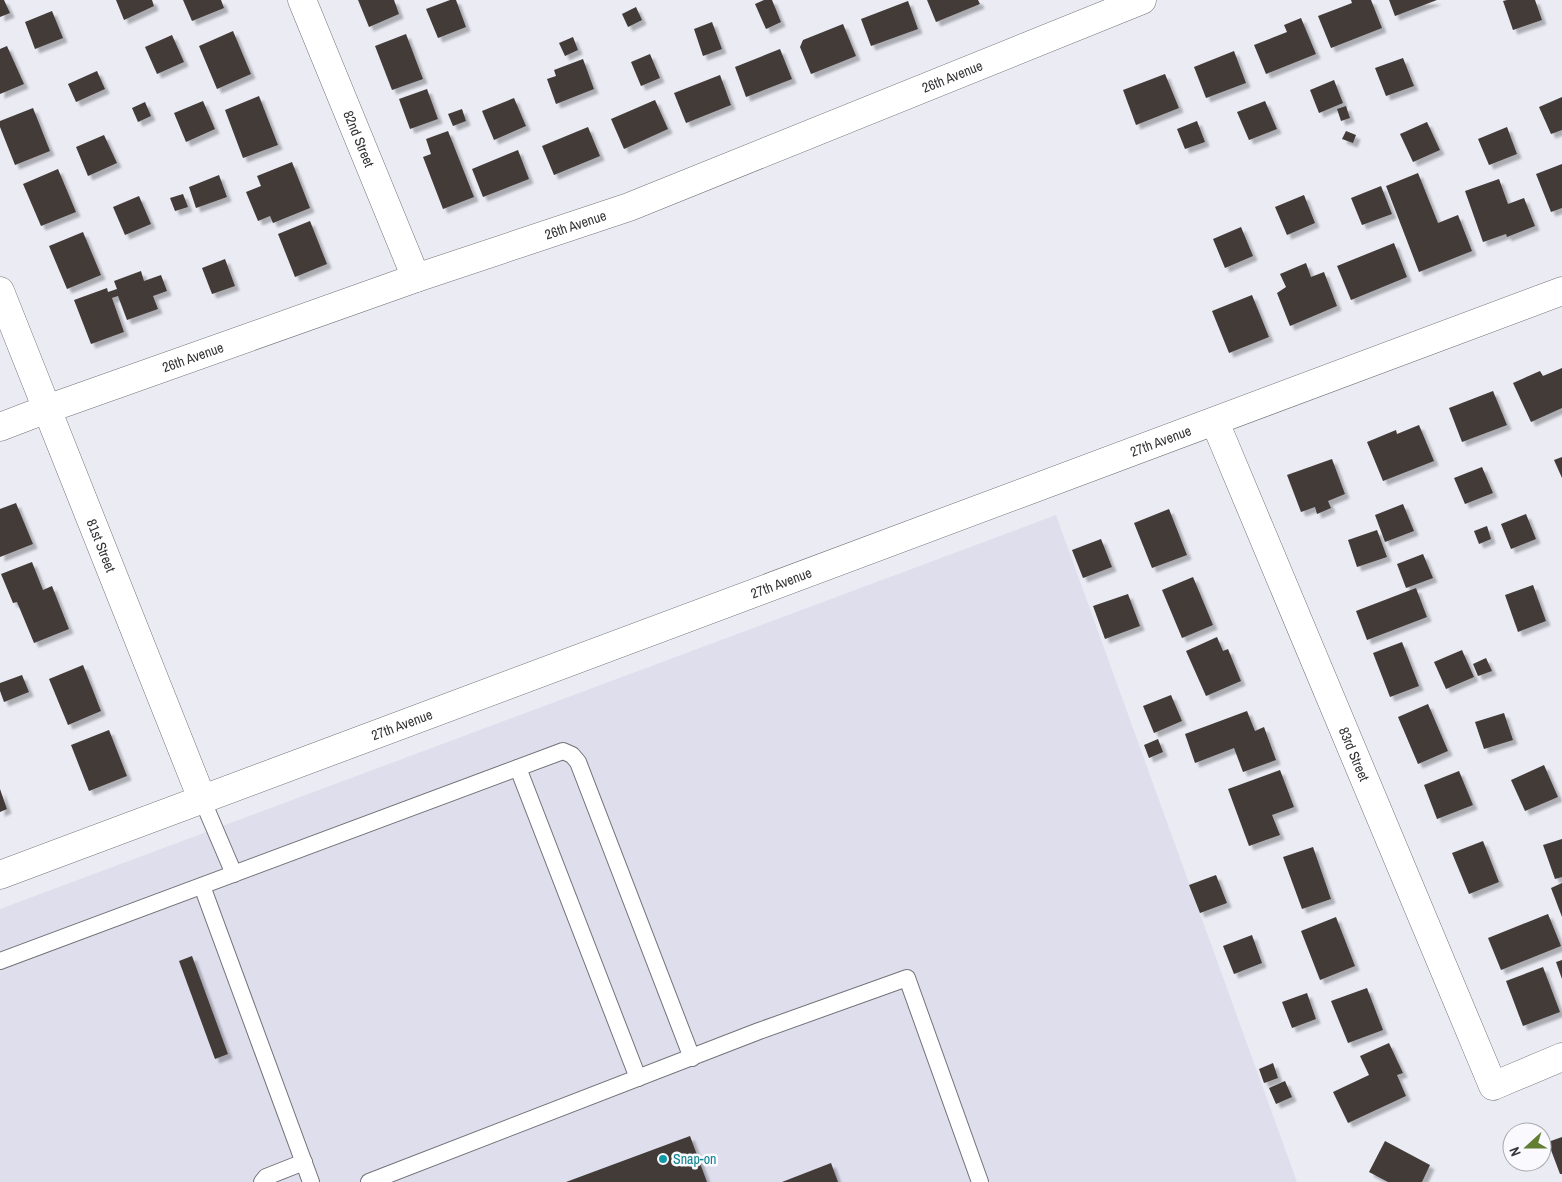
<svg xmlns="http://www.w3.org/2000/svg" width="1562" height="1182" font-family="'Archivo Narrow',sans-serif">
  <defs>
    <filter id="shadow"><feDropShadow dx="4.5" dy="4.5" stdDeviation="1" flood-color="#0004"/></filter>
  </defs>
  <rect width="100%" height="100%" fill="#ebebf4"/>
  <!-- built -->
  <path fill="#dedeed" d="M1056 515 1297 1182H0V909Z"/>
  <!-- building -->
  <g fill="#423a38" filter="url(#shadow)">
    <path d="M0 0H4L10 13 0 17Z"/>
    <path d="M116 0H152L154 6 124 20Z"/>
    <path d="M183 0H221L224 8 192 21Z"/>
    <path d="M358 0H394L399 14 369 27Z"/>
    <path d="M450 0H456L466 27 438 38 426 9Z"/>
    <path d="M764 0H772L781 22 766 29 755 4Z"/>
    <path d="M927 0H978L980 4 936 22Z"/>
    <path d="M1351 0H1371L1382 28 1331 48 1318 16 1352 3Z"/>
    <path d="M1389 0H1437L1395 16Z"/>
    <path d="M1507 0H1535L1542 20 1513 30 1503 1Z"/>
    <path d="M908 1 918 29 871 46 861 19Z"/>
    <path d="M636 7 642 20 628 27 622 14Z"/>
    <path d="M52 11 63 38 35 49 25 22Z"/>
    <path d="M1301 18 1316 54 1266 74 1254 45 1287 32 1284 25Z"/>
    <path d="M712 22 722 49 703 56 694 29Z"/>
    <path d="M843 24 856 56 811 74 800 47 803 40Z"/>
    <path d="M233 31 251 74 217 89 199 46Z"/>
    <path d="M406 34 423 79 392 90 375 46Z"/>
    <path d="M172 35 184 62 157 74 145 47Z"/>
    <path d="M573 37 578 50 565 56 559 43Z"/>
    <path d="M7 46 24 84 0 94V49Z"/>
    <path d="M780 49 792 79 746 97 735 67Z"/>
    <path d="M1234 51 1246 83 1206 98 1194 67Z"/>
    <path d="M650 54 660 78 641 86 631 62Z"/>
    <path d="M1403 58 1414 86 1386 96 1375 68Z"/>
    <path d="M583 59 594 89 556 104 547 79 556 76 554 70Z"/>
    <path d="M97 71 105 89 76 102 68 84Z"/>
    <path d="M1165 74 1179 108 1136 125 1123 90Z"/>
    <path d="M720 75 731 105 686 123 674 93Z"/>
    <path d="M1334 80 1343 103 1319 113 1310 90Z"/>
    <path d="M427 89 438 119 410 129 399 99Z"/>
    <path d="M259 96 278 145 243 158 225 110Z"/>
    <path d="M1562 97V130L1551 134 1539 107Z"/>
    <path d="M514 98 526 126 494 140 482 111Z"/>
    <path d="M655 100 668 129 624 149 611 119Z"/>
    <path d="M203 101 215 129 186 142 174 113Z"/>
    <path d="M1265 101 1277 129 1249 140 1237 112Z"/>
    <path d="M145 102 151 116 138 122 132 108Z"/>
    <path d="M1346 106 1350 118 1341 121 1337 109Z"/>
    <path d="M33 108 50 151 15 165 0 127V121Z"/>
    <path d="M462 109 466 121 453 126 448 114Z"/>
    <path d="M1197 121 1205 142 1185 149 1177 129Z"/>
    <path d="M1427 122 1440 150 1413 162 1400 134Z"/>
    <path d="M588 127 600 156 554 175 542 146Z"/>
    <path d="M1507 127 1517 154 1489 165 1478 139Z"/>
    <path d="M448 131 474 197 443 209 423 157 431 154 426 139Z"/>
    <path d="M1346 131 1356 135 1353 143 1342 139Z"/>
    <path d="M104 135 117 163 88 176 76 147Z"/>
    <path d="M518 150 529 179 483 197 472 169Z"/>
    <path d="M292 162 310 208 273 223 270 216 258 221 246 192 261 186 257 176Z"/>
    <path d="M1562 164V208L1551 212 1536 174Z"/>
    <path d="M58 169 76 212 41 226 23 184Z"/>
    <path d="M1418 173 1438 223 1458 215 1472 251 1419 272 1386 186Z"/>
    <path d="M219 175 227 197 196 208 189 187Z"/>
    <path d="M1499 179 1508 204 1524 198 1535 226 1507 237 1506 234 1483 242 1465 191Z"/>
    <path d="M1381 186 1392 214 1362 225 1351 198Z"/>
    <path d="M183 194 188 207 175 211 170 198Z"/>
    <path d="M1304 195 1315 223 1287 235 1275 207Z"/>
    <path d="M139 196 151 224 125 235 113 207Z"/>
    <path d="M310 221 327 264 295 277 278 234Z"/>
    <path d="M1241 227 1253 256 1225 268 1213 239Z"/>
    <path d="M83 232 101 275 67 289 49 246Z"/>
    <path d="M1394 243 1407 277 1351 300 1337 266Z"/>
    <path d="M225 259 235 286 212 294 202 268Z"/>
    <path d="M1306 263 1311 277 1324 272 1337 306 1290 326 1277 293 1286 287 1280 274Z"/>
    <path d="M141 271 144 281 161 275 167 291 153 296 158 309 127 320 118 296 112 298 124 332 91 344 74 300 107 288 108 292 117 289 114 281Z"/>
    <path d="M1252 295 1269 337 1229 353 1212 311Z"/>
    <path d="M1562 368V408L1531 422 1513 383 1540 371 1543 376Z"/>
    <path d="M1493 391 1507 425 1462 442 1449 408Z"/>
    <path d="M1419 425 1434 461 1383 481 1367 442 1396 430 1397 434Z"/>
    <path d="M1562 457V478L1554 460Z"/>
    <path d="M1332 459 1345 494 1328 501 1331 508 1317 514 1315 507 1301 512 1287 475Z"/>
    <path d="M1482 467 1493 493 1465 504 1454 478Z"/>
    <path d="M16 503 33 544 0 557V509Z"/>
    <path d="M1403 504 1414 531 1385 542 1375 515Z"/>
    <path d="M1169 509 1187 555 1152 568 1134 523Z"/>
    <path d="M1526 514 1536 539 1511 549 1501 524Z"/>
    <path d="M1487 526 1491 539 1479 544 1474 531Z"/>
    <path d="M1377 530 1387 557 1357 567 1348 540Z"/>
    <path d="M1101 539 1112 567 1083 578 1072 550Z"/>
    <path d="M1423 554 1433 578 1406 588 1397 564Z"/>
    <path d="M32 562 43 590 52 586 69 629 34 643 17 602 13 603 1 574Z"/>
    <path d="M1193 577 1213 625 1182 638 1162 590Z"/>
    <path d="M1533 585 1546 621 1518 632 1505 595Z"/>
    <path d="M1416 588 1427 617 1367 640 1356 611Z"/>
    <path d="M1128 594 1140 626 1105 639 1093 606Z"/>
    <path d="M1217 637 1223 651 1228 649 1241 681 1206 696 1186 651Z"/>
    <path d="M1402 642 1419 686 1390 697 1373 653Z"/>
    <path d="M1462 650 1474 677 1446 689 1434 662Z"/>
    <path d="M1486 658 1492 671 1478 676 1473 664Z"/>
    <path d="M83 665 101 711 68 725 49 679Z"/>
    <path d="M22 675 29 692 4 702 0 691V683Z"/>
    <path d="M1171 695 1182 721 1154 733 1143 706Z"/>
    <path d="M1428 704 1448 751 1418 764 1398 717Z"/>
    <path d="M1247 711 1255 731 1264 727 1276 760 1243 772 1234 748 1195 763 1185 734Z"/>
    <path d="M1504 713 1513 740 1484 749 1475 722Z"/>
    <path d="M109 730 127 776 89 791 71 745Z"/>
    <path d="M1158 739 1163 752 1149 758 1144 745Z"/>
    <path d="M1544 765 1558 797 1525 811 1511 780Z"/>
    <path d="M1280 770 1294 807 1272 815 1280 835 1249 846 1228 789Z"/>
    <path d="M1459 771 1473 805 1437 819 1424 785Z"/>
    <path d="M0 789 7 809 0 812Z"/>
    <path d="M1562 839V877L1555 879 1543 845Z"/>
    <path d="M1483 841 1499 882 1469 894 1452 853Z"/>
    <path d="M1313 847 1331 899 1302 909 1283 857Z"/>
    <path d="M1216 875 1227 903 1200 913 1189 885Z"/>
    <path d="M1562 883V917L1551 888Z"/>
    <path d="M1548 914 1561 946 1501 970 1488 938Z"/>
    <path d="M1336 917 1355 966 1320 980 1301 931Z"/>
    <path d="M1252 935 1262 963 1234 974 1223 946Z"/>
    <path d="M192 956 228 1054 215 1059 179 961Z"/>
    <path d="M1562 960V979L1556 962Z"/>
    <path d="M1543 967 1560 1012 1523 1026 1506 981Z"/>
    <path d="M1367 988 1383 1030 1348 1043 1331 1001Z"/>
    <path d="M1307 993 1316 1019 1292 1028 1282 1002Z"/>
    <path d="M1389 1043 1403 1073 1397 1075 1406 1096 1348 1123 1333 1092 1369 1075 1360 1056Z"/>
    <path d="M1273 1063 1278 1078 1264 1083 1259 1069Z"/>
    <path d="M1285 1081 1292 1097 1276 1104 1269 1088Z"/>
    <path d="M690 1136 707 1182H566Z"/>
    <path d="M1562 1137V1174H1560L1548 1142Z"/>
    <path d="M1385 1141 1430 1165 1422 1182H1388L1369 1172Z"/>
    <path d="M831 1163 838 1182H782Z"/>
  </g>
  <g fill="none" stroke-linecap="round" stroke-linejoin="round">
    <defs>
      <g id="service">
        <path d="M518 768 638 1078"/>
        <path d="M202 799 234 874"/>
        <path d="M202 886 311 1182"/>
        <path d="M0 961 563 751 572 755 578 762 692 1058"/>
        <path d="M262 1182 266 1177 304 1162"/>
        <path d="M369 1182 759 1031 907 978 980 1182"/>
      </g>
      <g id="minor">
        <path id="s1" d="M302 0 416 278"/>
        <path id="s2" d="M0 291 202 799"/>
        <path id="s3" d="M1215 422 1493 1086 1562 1057"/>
        <path id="s4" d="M0 427 47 409 416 278 629 207 1142 0"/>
        <path id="s5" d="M0 875 1562 291"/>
      </g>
    </defs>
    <!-- service casing -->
    <use href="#service" stroke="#727279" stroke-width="18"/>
    <!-- minor casing -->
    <use href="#minor" stroke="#727279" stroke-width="29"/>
    <!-- service -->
    <use href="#service" stroke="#fff" stroke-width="16"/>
    <!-- minor -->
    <use href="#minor" stroke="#fff" stroke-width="28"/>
  </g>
  <!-- markers -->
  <circle fill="#0f9aa8" stroke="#f9f9fe" stroke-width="2" cx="663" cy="1159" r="5"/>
  <g text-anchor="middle" stroke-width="5" stroke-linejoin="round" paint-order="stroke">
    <!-- street labels -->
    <g font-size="14" fill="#343437" stroke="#f9f9fe">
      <text dy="5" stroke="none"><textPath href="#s4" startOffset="1015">26th Avenue</textPath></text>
      <text dy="5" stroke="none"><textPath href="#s1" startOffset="150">82nd Street</textPath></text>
      <text dy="5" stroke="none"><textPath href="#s4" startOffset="610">26th Avenue</textPath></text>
      <text dy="5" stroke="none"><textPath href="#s4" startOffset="205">26th Avenue</textPath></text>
      <text dy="5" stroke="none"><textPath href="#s5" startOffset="1239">27th Avenue</textPath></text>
      <text dy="5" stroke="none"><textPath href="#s2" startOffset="274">81st Street</textPath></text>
      <text dy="5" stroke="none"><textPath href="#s5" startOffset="834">27th Avenue</textPath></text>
      <text dy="5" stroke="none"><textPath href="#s5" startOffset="429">27th Avenue</textPath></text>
      <text dy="5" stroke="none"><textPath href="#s3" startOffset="360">83rd Street</textPath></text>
    </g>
    <!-- culture labels -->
    <g font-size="14" fill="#0d838f" stroke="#f9f9fe" text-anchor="start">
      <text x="673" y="1164">Snap-on</text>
    </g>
  </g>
  <!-- north arrow -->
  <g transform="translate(1527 1147) rotate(249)"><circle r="24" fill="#f9f9fe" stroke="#aaaaae"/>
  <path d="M0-4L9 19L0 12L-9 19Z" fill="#627e32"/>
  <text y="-8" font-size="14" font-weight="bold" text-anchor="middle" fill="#343437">N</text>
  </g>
</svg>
